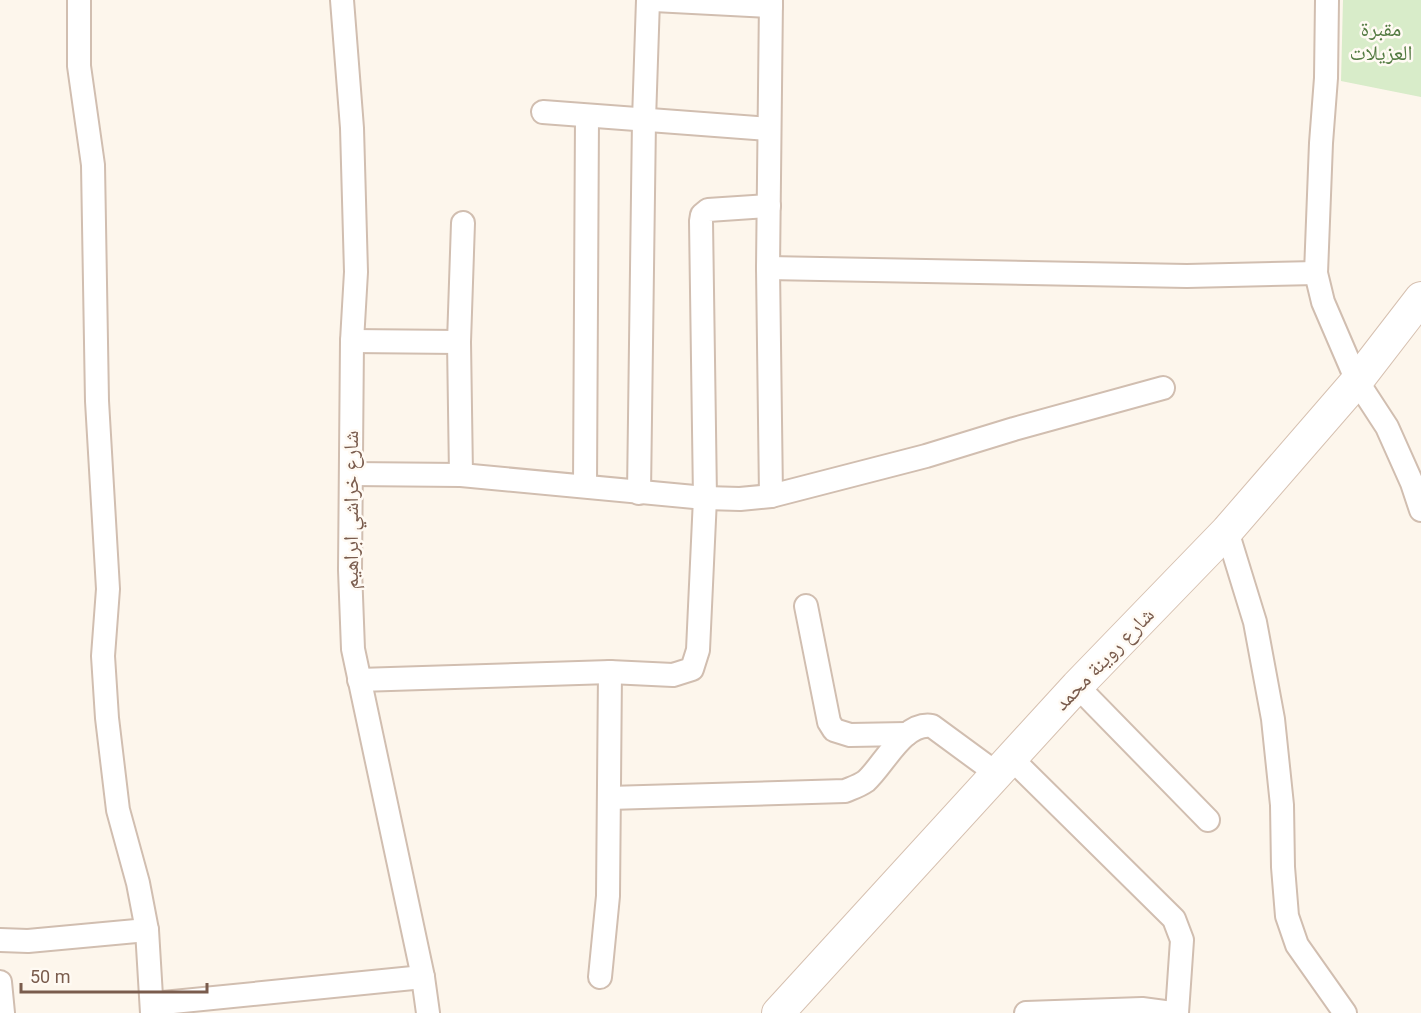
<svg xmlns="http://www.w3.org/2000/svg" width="1421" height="1013" font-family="Roboto,'Noto Naskh Arabic',sans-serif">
  <rect width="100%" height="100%" fill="#fdf6ec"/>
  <!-- green -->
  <path fill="#d8ecc9" d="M1343 0H1421V97L1341 81Z"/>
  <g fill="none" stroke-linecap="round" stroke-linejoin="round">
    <defs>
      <g id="street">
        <path d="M79 0V66L93 165 97 401 108 589 103 656 107 718 118 810 138 883 147 930 152 1013"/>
        <path d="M342 0 352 128 356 272 352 341 350 570 353 649 423 977 428 1013"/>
        <path d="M654 0 771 6"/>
        <path d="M1327 0 1326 78 1321 143 1316 273 1323 302 1357 381 1387 427 1412 483 1421 510"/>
        <path d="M543 112 769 129"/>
        <path d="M768 268 1187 276 1316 273"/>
        <path d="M352 341 459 342"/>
        <path d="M351 474 461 475 705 498 740 499 771 496 926 456 1014 429 1163 388"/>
        <path d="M461 475 459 342 463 223"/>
        <path d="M585 486 587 116"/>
        <path d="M639 493 644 120 648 0"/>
        <path d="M771 496 768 268 771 0"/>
        <path d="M1227 531 1255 622 1273 719 1282 805 1283 867 1287 916 1297 945 1345 1013"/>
        <path d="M806 606 829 722 834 730 850 735 907 734"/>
        <path d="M359 680 610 672 673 675 692 669 698 650 705 498 701 221 702 215 708 210 769 206"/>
        <path d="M1077 686 1208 820"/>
        <path d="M1011 758 1174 919 1182 940 1177 1013"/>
        <path d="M609 798 845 791C852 788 859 786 866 781 884 765 904 721 932 726L996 773"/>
        <path d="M0 940 28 941 147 930"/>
        <path d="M600 977 608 896 610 672"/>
        <path d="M0 982 3 1013"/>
        <path d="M153 1004 423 977"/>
        <path d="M1026 1013 1142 1009 1172 1013"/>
      </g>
      <path id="secondary" d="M778 1013 1077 686 1227 531 1357 381 1421 298"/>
    </defs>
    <!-- street casing -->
    <use href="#street" stroke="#d1beb0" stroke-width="26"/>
    <!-- secondary casing -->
    <use href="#secondary" stroke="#d6c0b0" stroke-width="34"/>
    <!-- street -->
    <use href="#street" stroke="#fff" stroke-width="22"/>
    <!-- secondary -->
    <use href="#secondary" stroke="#fff" stroke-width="32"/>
  </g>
  <g text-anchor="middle" stroke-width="5" stroke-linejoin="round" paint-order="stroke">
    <!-- park labels -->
    <g font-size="21" fill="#537a41" stroke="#fffaf3">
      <text x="1381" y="36">مقبرة<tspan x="1381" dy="24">العزيلات</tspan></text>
    </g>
    <!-- street labels -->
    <g font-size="21" fill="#7a5c4d" stroke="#fffaf3">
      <text transform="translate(351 510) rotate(-90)" y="7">شارع خراشي ابراهيم</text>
      <text transform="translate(1104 659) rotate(-46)" y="7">شارع روينة محمد</text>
    </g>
  </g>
  <!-- scale -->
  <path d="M21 983v9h186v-9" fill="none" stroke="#7a5c4d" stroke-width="3"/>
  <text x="30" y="983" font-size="18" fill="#7a5c4d" stroke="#fffaf3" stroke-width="4.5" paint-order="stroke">50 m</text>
</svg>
